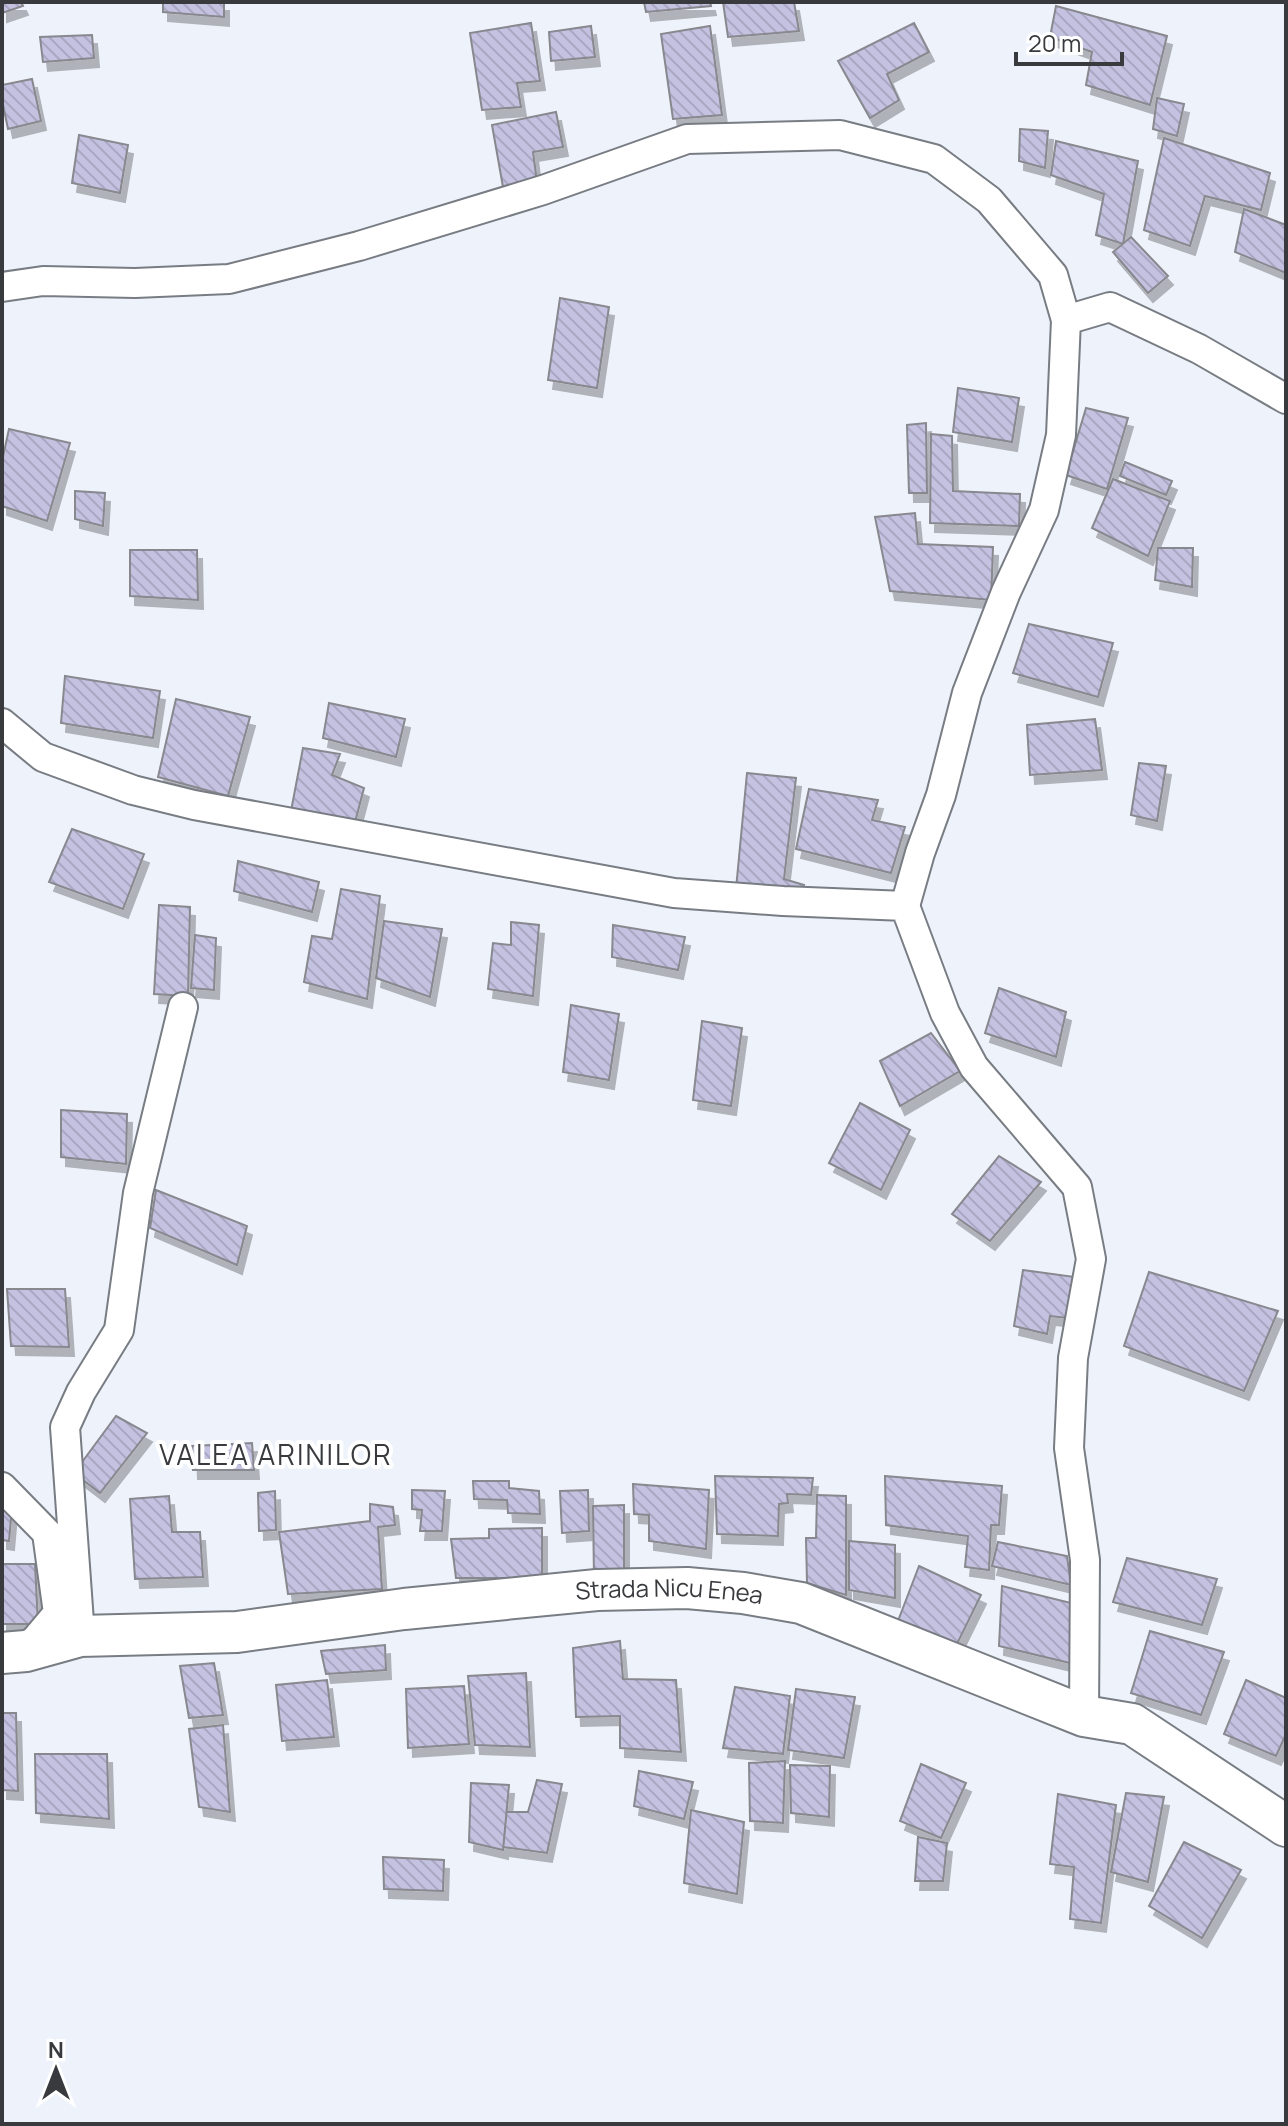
<svg xmlns="http://www.w3.org/2000/svg" width="1288" height="2126" font-family="Manrope,sans-serif">
  <defs>
    <pattern id="building-back-hatch" width="6" height="6" patternUnits="userSpaceOnUse" patternTransform="scale(2)"><rect width="6" height="6" fill="#c4c2e1"/><path d="M-1 5l2 2M0 0l6 6M5-1l2 2" fill="none" stroke="#a9a7c2"/></pattern>
    <filter id="shadow"><feDropShadow dx="5" dy="9" stdDeviation="0" flood-color="#0004"/></filter>
  </defs>
  <rect width="100%" height="100%" fill="#eef3fb"/>
  <!-- building -->
  <g fill="url(#building-back-hatch)" stroke="#88888f" stroke-width="2" filter="url(#shadow)">
    <path d="M2 2H21L23 6 2 13Z"/>
    <path d="M163 2H224V17L163 12Z"/>
    <path d="M644 2H710L711 6 646 12Z"/>
    <path d="M723 2H794L799 31 728 37Z"/>
    <path d="M1056 6 1167 36 1150 105 1086 85 1092 52 1050 37Z"/>
    <path d="M531 23 540 81 517 83 521 107 482 110 470 33Z"/>
    <path d="M914 23 929 52 887 74 899 100 870 118 838 61Z"/>
    <path d="M591 26 595 57 551 61 549 32Z"/>
    <path d="M710 26 722 115 673 119 661 34Z"/>
    <path d="M92 35 94 58 43 62 40 37Z"/>
    <path d="M32 79 41 121 8 129 2 100V85Z"/>
    <path d="M1157 98 1184 104 1177 136 1153 129Z"/>
    <path d="M556 112 563 147 533 152 537 182 503 187 492 125Z"/>
    <path d="M1020 129 1048 131 1045 168 1019 161Z"/>
    <path d="M79 135 128 145 120 193 72 183Z"/>
    <path d="M1164 138 1270 173 1261 210 1205 196 1190 246 1144 230Z"/>
    <path d="M1056 141 1138 161 1123 244 1096 235 1104 194 1051 175Z"/>
    <path d="M1244 209 1286 225V273L1235 252Z"/>
    <path d="M1131 237 1168 276 1148 293 1113 252Z"/>
    <path d="M560 298 609 307 597 388 548 380Z"/>
    <path d="M958 388 1019 398 1012 442 953 432Z"/>
    <path d="M1086 408 1128 418 1107 489 1066 475Z"/>
    <path d="M926 423 927 493H909L907 425Z"/>
    <path d="M9 429 70 443 47 521 2 506V461Z"/>
    <path d="M931 434 952 436 953 491 1020 494 1019 526 930 523Z"/>
    <path d="M1125 462 1172 481 1166 495 1120 476Z"/>
    <path d="M1113 479 1170 501 1148 556 1092 528Z"/>
    <path d="M75 491 105 493 103 526 75 519Z"/>
    <path d="M915 513 918 544 993 547 991 600 890 591 875 517Z"/>
    <path d="M1158 548H1193L1192 587 1155 580Z"/>
    <path d="M130 550H197L198 600 130 596Z"/>
    <path d="M1029 624 1113 643 1098 697 1013 673Z"/>
    <path d="M65 676 160 691 153 738 61 723Z"/>
    <path d="M176 699 250 717 228 796 158 777Z"/>
    <path d="M329 703 405 719 396 757 323 738Z"/>
    <path d="M1095 719 1102 770 1030 775 1027 725Z"/>
    <path d="M303 748 340 754 332 775 364 788 354 826 291 811Z"/>
    <path d="M1139 763 1166 766 1157 821 1131 815Z"/>
    <path d="M747 773 796 778 784 879 804 885 801 897 736 889Z"/>
    <path d="M809 789 878 800 872 820 905 827 891 873 796 849Z"/>
    <path d="M72 829 144 854 123 909 49 882Z"/>
    <path d="M238 861 319 882 312 912 234 891Z"/>
    <path d="M341 889 380 896 367 999 304 982 312 936 332 939Z"/>
    <path d="M159 905 190 907 188 996 154 994Z"/>
    <path d="M384 921 442 929 430 997 376 978Z"/>
    <path d="M511 922 539 925 533 996 488 989 493 943 511 945Z"/>
    <path d="M613 925 685 937 678 970 612 957Z"/>
    <path d="M195 935 216 938 214 990 191 988Z"/>
    <path d="M999 988 1066 1012 1056 1057 985 1033Z"/>
    <path d="M571 1005 619 1014 609 1080 563 1072Z"/>
    <path d="M702 1021 742 1028 731 1106 693 1100Z"/>
    <path d="M931 1033 960 1071 900 1106 880 1061Z"/>
    <path d="M860 1103 910 1130 881 1190 829 1163Z"/>
    <path d="M61 1110 127 1114 126 1164 61 1157Z"/>
    <path d="M999 1156 1041 1182 990 1241 952 1214Z"/>
    <path d="M156 1190 247 1226 237 1265 150 1228Z"/>
    <path d="M1023 1270 1075 1277 1068 1318 1050 1316 1047 1334 1014 1326Z"/>
    <path d="M1149 1272 1278 1311 1244 1391 1124 1346Z"/>
    <path d="M7 1289H65L69 1347 11 1346Z"/>
    <path d="M116 1416 147 1433 100 1493 74 1473Z"/>
    <path d="M252 1443 254 1470H193L192 1446Z"/>
    <path d="M715 1476 813 1478 811 1495 787 1494 788 1503 779 1504 778 1536 717 1534Z"/>
    <path d="M885 1476 1002 1486 999 1525H991L989 1570 965 1567 968 1536 886 1525Z"/>
    <path d="M473 1481H509V1488L539 1491 540 1514 508 1513 507 1500 474 1499Z"/>
    <path d="M633 1484 709 1490 706 1549 649 1541V1515L634 1514Z"/>
    <path d="M412 1490 445 1491 442 1531H420L422 1510 412 1509Z"/>
    <path d="M588 1490 589 1531 562 1533 560 1491Z"/>
    <path d="M275 1491 276 1530 259 1531 258 1493Z"/>
    <path d="M817 1495 846 1496V1595L807 1583 806 1538H816Z"/>
    <path d="M169 1496 172 1532H200L203 1577 135 1579 130 1499Z"/>
    <path d="M370 1504 393 1507 395 1525 378 1527 382 1589 288 1594 279 1532 370 1521Z"/>
    <path d="M624 1505V1578H594L593 1506Z"/>
    <path d="M2 1506 12 1507 9 1541 2 1540Z"/>
    <path d="M542 1528V1578H456L451 1539 489 1538V1529Z"/>
    <path d="M849 1541 895 1545V1598L849 1590Z"/>
    <path d="M998 1542 1067 1556 1071 1585 992 1566Z"/>
    <path d="M1127 1558 1217 1579 1202 1625 1113 1602Z"/>
    <path d="M2 1564H35L38 1624H2Z"/>
    <path d="M919 1566 981 1595 955 1648 898 1621Z"/>
    <path d="M1002 1586 1075 1604 1074 1664 999 1646Z"/>
    <path d="M1150 1631 1224 1652 1201 1715 1131 1693Z"/>
    <path d="M620 1641 623 1679 676 1680 681 1752 620 1748V1716L576 1717 573 1648Z"/>
    <path d="M385 1645 386 1670 326 1674 321 1651Z"/>
    <path d="M214 1663 223 1715 189 1718 180 1666Z"/>
    <path d="M526 1673 530 1747 475 1745 468 1676Z"/>
    <path d="M327 1680 334 1737 282 1741 276 1685Z"/>
    <path d="M1246 1680 1286 1698V1734L1276 1756 1224 1734Z"/>
    <path d="M464 1686 469 1744 408 1748 406 1689Z"/>
    <path d="M735 1687 790 1696 783 1754 723 1748Z"/>
    <path d="M796 1689 855 1697 844 1758 788 1750Z"/>
    <path d="M2 1713H16L18 1791 2 1790Z"/>
    <path d="M223 1725 230 1812 199 1807 189 1729Z"/>
    <path d="M35 1754H107L109 1819 36 1813Z"/>
    <path d="M785 1761 783 1823 750 1821 749 1763Z"/>
    <path d="M921 1764 966 1783 941 1838 900 1821Z"/>
    <path d="M790 1765 830 1766 829 1817 791 1813Z"/>
    <path d="M639 1771 693 1782 684 1819 634 1806Z"/>
    <path d="M537 1780 562 1784 547 1853 503 1847 506 1812H528Z"/>
    <path d="M471 1783 509 1785 503 1850 469 1842Z"/>
    <path d="M1126 1793 1164 1797 1148 1882 1111 1872Z"/>
    <path d="M1058 1794 1116 1805 1101 1923 1070 1919 1074 1867 1050 1864Z"/>
    <path d="M691 1810 744 1822 737 1894 684 1883Z"/>
    <path d="M918 1837 947 1843 943 1881H915Z"/>
    <path d="M1184 1842 1241 1870 1202 1938 1149 1906Z"/>
    <path d="M383 1857 444 1860 443 1891 384 1889Z"/>
  </g>
  <g fill="none" stroke-linecap="round" stroke-linejoin="round">
    <defs>
      <g id="street">
        <path d="M2 287 43 281 135 283 229 279 359 246 543 190 687 139 840 135 934 159 989 200 1053 275 1066 320"/>
        <path d="M2 723 43 757 133 790 194 805 674 893 783 901 905 906 945 1013 974 1067 1077 1187 1091 1259 1073 1358 1069 1448 1085 1560 1084 1716"/>
        <path d="M905 906 920 853 941 795 967 693 1006 592 1044 510 1061 435 1066 320 1110 307 1199 349 1286 399"/>
        <path d="M2 1487 47 1533 58 1613 26 1651"/>
        <path d="M80 1636 65 1427 81 1392 119 1330 138 1193 183 1007"/>
      </g>
      <g id="secondary">
        <path id="s1" d="M2 1653 26 1651 80 1636 237 1632 404 1609 597 1590 687 1588 743 1593 801 1603 1084 1716 1132 1724 1286 1826"/>
      </g>
    </defs>
    <!-- street casing -->
    <use href="#street" stroke="#787c83" stroke-width="32"/>
    <!-- secondary casing -->
    <use href="#secondary" stroke="#787c83" stroke-width="44"/>
    <!-- street -->
    <use href="#street" stroke="#fff" stroke-width="28"/>
    <!-- secondary -->
    <use href="#secondary" stroke="#fff" stroke-width="40"/>
  </g>
  <g text-anchor="middle" stroke-width="8" stroke-linejoin="round" paint-order="stroke">
    <!-- street labels -->
    <g font-size="24" fill="#383a3d" stroke="#fff">
      <text dy="8" stroke="none"><textPath href="#s1" startOffset="672">Strada Nicu Enea</textPath></text>
    </g>
    <!-- quarter labels -->
    <g font-size="28" letter-spacing="2" fill="#383a3d" stroke="#fff">
      <text x="276" y="1465">VALEA ARINILOR</text>
    </g>
  </g>
  <!-- border -->
  <rect width="1288" height="2126" fill="none" stroke="#383a3d" stroke-width="8"/>
  <!-- north arrow -->
  <g transform="translate(56 2070)" stroke="#ffffff" stroke-width="6" paint-order="stroke">
  <path d="M0-6L14 30L0 20L-14 30Z" fill="#383a3d"/>
  <text y="-12" font-size="22" font-weight="bold" text-anchor="middle" fill="#383a3d">N</text>
  </g>
  <!-- scale -->
  <path d="M1016 52v12h106v-12" fill="none" stroke="#383a3d" stroke-width="4"/>
  <text x="1028" y="52" font-size="24" fill="#383a3d" stroke="#ffffff" stroke-width="6" paint-order="stroke">20 m</text>
</svg>
